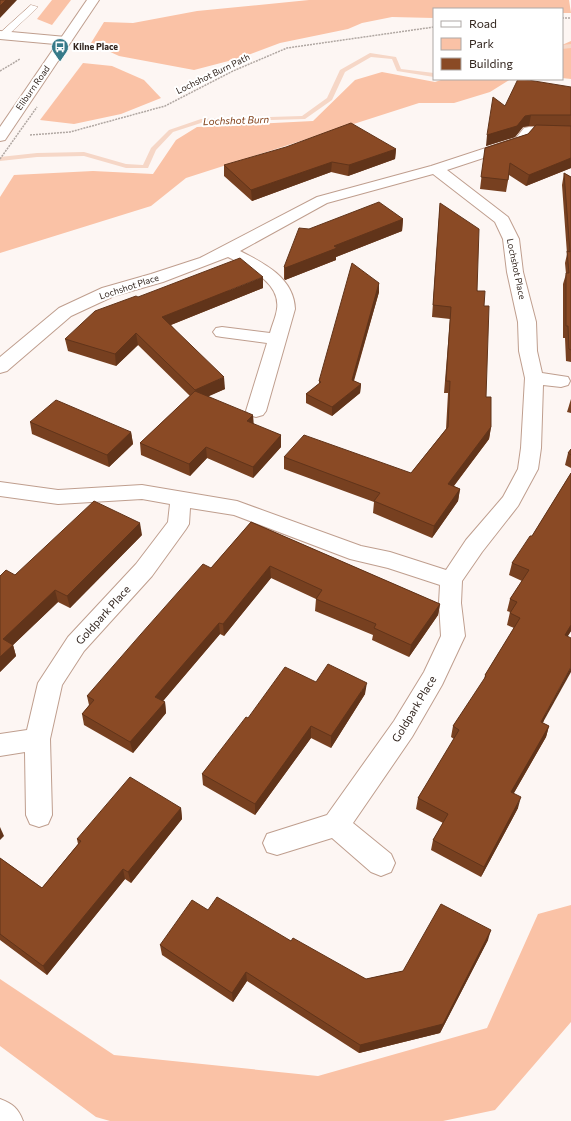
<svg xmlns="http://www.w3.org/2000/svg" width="571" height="1121" font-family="Commissioner,sans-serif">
  <rect width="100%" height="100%" fill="#fdf6f3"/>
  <!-- green -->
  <g fill="#fac2a6">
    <path d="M52 0H71L52 25 37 19Z"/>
    <path d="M309 0H569L571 13H562V9H434V18L392 17 362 23 348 29 280 43 240 58 194 70 119 56 91 43 104 22 133 23 197 11Z"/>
    <path d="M571 41V79L562 78V45Z"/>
    <path d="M83 63 112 66 144 80 161 98 121 114 74 124 40 120Z"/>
    <path d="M382 72 435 82 444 79H511L490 92 454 103H419L186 178 151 206 0 253V197L14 175 93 171 153 174 176 140 197 127 313 121 355 80Z"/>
    <path d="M571 905V1022L495 1110 443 1121H110L96 1117 0 1046V979L114 1055 318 1076 487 1028 538 914Z"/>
  </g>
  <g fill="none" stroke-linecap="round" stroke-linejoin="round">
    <!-- stream -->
    <g fill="#f6d7c7" fill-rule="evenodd">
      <path d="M571 44V48L562 49V45Z"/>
      <path d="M370 53 396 57 401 69 434 73V77L397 71 392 59 371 57 345 72 332 100 305 119 204 122 173 132 156 150 148 168H126L84 156 37 157 0 161V157L37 153 84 152 126 164 143 165 151 148 169 130 201 119 302 116 327 98 340 70Z"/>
    </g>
    <defs>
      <path id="service" d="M31 5 38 7 5 38H0V33Z"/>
      <g id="minor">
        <path d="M0 31 66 37 72 41 66 45 0 39Z"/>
        <path d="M529 127 571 128V136L533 135 526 144 447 170 508 217 519 239 523 272 536 322 537 351 542 373 568 377 570 381 568 385 561 387 543 385 541 448 538 469 518 506 482 552 462 581 461 603 465 636 442 685 412 737 353 823 391 854 395 863 391 872 381 876 371 872 332 838 277 855 267 852 263 843 267 834 327 815 394 721 424 672 441 636 439 603 440 585 388 568 350 559 234 515 190 508 189 524 186 529 152 576 84 651 62 685 50 739 52 815 48 824 39 827 30 824 26 815 25 752 0 756V734L27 730 38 683 68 637 136 564 168 522 170 504 142 499 58 504 0 496V482L58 490 142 485 237 501 361 546 390 552 446 570 466 540 503 497 518 469 521 448 525 378 519 351 518 322 507 272 503 239 495 222 433 174 327 203 240 251C264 263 294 278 295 309L266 411 263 415 256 417 249 415 246 411 267 343 222 337 216 336 213 332 216 328 222 327 270 333C272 325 276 317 277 309 281 282 247 267 228 257L163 282 114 296 71 316 7 371 0 373V357L59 308 102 288 151 274 200 258 317 197 431 166 516 138 524 128Z"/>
      </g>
      <g id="tertiary">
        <path d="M87 0H99L5 140 0 141V127Z"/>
        <path d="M0 1099C13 1104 18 1108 23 1121H0Z"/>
      </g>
    </defs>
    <!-- service casing -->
    <use href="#service" stroke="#bf9e8e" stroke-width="1"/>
    <!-- minor casing -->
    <use href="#minor" stroke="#bf9e8e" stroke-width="2"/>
    <!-- tertiary casing -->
    <use href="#tertiary" stroke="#bf9e8e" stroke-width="2"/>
    <!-- path -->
    <g stroke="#b0a7a2" stroke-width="1.5" stroke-dasharray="2 1" stroke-linecap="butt">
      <path d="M562 18H571"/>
      <path d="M0 71 20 59"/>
      <path d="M30 135 70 132 165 106 233 71 287 48 434 27"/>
    </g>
    <!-- service -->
    <use href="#service" fill="#fff" fill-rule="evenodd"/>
    <!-- minor -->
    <use href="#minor" fill="#fff" fill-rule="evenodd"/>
    <!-- tertiary -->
    <use href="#tertiary" fill="#fff" fill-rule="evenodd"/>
    <!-- path-bridge -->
    <path stroke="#b0a7a2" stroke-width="1.5" stroke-dasharray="2 1" stroke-linecap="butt" d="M0 159 37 107"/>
  </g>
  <!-- wall -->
  <g fill="#774020">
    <path d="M571 87V168L526 186 509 175 506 192 480 189 485 148 528 134 535 126H529L523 127 515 137 486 146 505 106Z"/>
    <path d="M396 149 395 159 348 176 331 172 252 201 224 176V165Z"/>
    <path d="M564 173 571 177V362L566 361 565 338H563V284L566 274 565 263 567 254 562 185Z"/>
    <path d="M440 203 484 306 486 397 491 427 489 439 454 486 460 489 458 501 432 538 373 513 374 502 284 469V457L411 473 446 429 448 393H444L450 319 432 317Z"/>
    <path d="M403 219 402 231 336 257V260L285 280 284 279V267L309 229Z"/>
    <path d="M379 283V292L354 381 361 384 360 393 332 416 306 403V394L319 384V381Z"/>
    <path d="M263 288 171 325 225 389 208 396 253 424 281 435V447L253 478 207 458 190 476 141 455 140 443 190 396 138 345 116 366 68 351 65 339 138 297Z"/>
    <path d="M571 399V413L567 412Z"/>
    <path d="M30 422 131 432 133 444 109 467 32 434Z"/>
    <path d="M571 449V468L565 465 568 453Z"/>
    <path d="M571 473V631L567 637 543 723 549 726 546 737 514 793 518 808 481 877 431 850 433 840 443 823 416 809 418 798 454 739 451 737 453 726 484 680 485 675 514 628 507 625 510 612 507 611 510 599 522 581 509 575 512 563 532 536Z"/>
    <path d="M251 522 440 604 438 615 409 657 372 640 373 635 315 611 316 599 271 578 224 636 220 634 163 701 165 702 166 713 133 753 84 725 82 714 89 705 87 696 211 568Z"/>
    <path d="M142 535 70 608 58 602 13 645 16 656 0 672 15 575Z"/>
    <path d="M316 682 365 694 331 748 311 738 255 815 203 785 202 774 248 718Z"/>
    <path d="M181 808 182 819 131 883 125 879 47 975 0 940V858L42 888 78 844 77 839Z"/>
    <path d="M208 910 291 941 366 979 403 971 488 940 440 1033 359 1053 247 981 233 1002 162 955 160 945Z"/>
  </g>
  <!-- shaded-wall -->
  <g fill="#61341a">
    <path d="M6 0H17L0 18V6Z"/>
    <path d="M531 115 529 126 523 127 515 137 486 146 487 135 525 116Z"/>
    <path d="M396 149 395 159 348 176 349 165Z"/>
    <path d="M571 158V168L526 186 529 175Z"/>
    <path d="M332 162 331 172 252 201 251 190Z"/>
    <path d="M403 219 402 231 336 257V260L285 280V268L334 246Z"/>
    <path d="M263 277V288L163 328 162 317Z"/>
    <path d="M379 283V292L351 389 352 380Z"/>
    <path d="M136 333 138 345 116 366 115 354Z"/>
    <path d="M224 377 225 389 196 402 195 390Z"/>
    <path d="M361 384 360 393 332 416V407Z"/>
    <path d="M253 415 254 427 247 421Z"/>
    <path d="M491 427 489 439 446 496 448 484Z"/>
    <path d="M131 432 133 444 109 467 107 455Z"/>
    <path d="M281 435V447L253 478V467Z"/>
    <path d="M206 447 207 458 190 476 189 464Z"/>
    <path d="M460 489 458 501 432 538 434 526Z"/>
    <path d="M140 523 142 535 70 608 67 596Z"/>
    <path d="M270 566 271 578 224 636 223 624Z"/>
    <path d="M55 590 58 602 13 645 16 656 0 672V657L3 639Z"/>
    <path d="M440 604 438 615 409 657 411 645Z"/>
    <path d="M219 623 220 634 157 708 155 697Z"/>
    <path d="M571 625V631L561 647 565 635Z"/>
    <path d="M571 667V672L537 733 541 722Z"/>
    <path d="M367 683 365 694 331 748V736Z"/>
    <path d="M165 702 166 713 133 753 130 742Z"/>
    <path d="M311 726V738L255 815V804Z"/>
    <path d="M549 726 546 737 508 803 511 792Z"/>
    <path d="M521 797 518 808 481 877 484 867Z"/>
    <path d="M181 808 182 819 131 883 128 872Z"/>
    <path d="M0 827 4 836 0 840Z"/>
    <path d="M123 869 125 879 47 975 43 966Z"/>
    <path d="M491 930 488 940 440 1033 359 1053 360 1045Z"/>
    <path d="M246 972 247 981 233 1002 232 993Z"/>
  </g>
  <!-- building -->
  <g fill="#8a4a25" stroke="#61341a">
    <path d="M0 0H6L0 6Z"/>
    <path d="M518 79H522L571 87V115H531L525 116 517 126 487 135 493 97 505 106Z"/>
    <path d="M351 123 396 149 349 165 332 162 251 190 224 165 286 147Z"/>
    <path d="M536 125 571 126V158L529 175 510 163 508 180 481 177 485 148 528 134Z"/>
    <path d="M564 173 571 177V350L569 349 568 326H566V273H569L567 251 570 252Z"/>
    <path d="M379 202 403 219 334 246 337 248 285 268 284 267 299 228 309 229Z"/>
    <path d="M440 203 479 229 477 291H485L484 306H489L486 397H491V427L448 484 460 489 434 526 374 501 380 493 284 457 304 435 411 473 448 427 450 381H446L451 307 433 305Z"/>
    <path d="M240 258 263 277 162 317 224 377 195 390 136 333 115 354 65 339 95 311 136 296 138 297Z"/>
    <path d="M352 263 379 283 352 380 361 384 332 407 306 394 321 382 319 381Z"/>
    <path d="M195 391 253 415 247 421 281 435 253 467 206 447 189 464 140 443Z"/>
    <path d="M56 400 131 432 107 455 30 422Z"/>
    <path d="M571 449V455L568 453Z"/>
    <path d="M571 473V625L565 635 571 638V667L541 722 549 726 511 792 521 797 484 867 433 840 448 814 418 798 459 730 453 726 486 676 485 675 520 618 510 613 517 602 510 599 529 570 512 563 530 536H532Z"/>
    <path d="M94 501 140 523 67 596 55 590 3 639 13 645 0 657V576L6 570 15 575Z"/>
    <path d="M251 522 440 604 411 645 374 628 376 624 316 599 322 590 270 566 223 624 219 623 155 697 165 702 130 742 82 714 94 700 87 696 141 634 203 564 211 568Z"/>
    <path d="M328 664 367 683 331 736 311 726 255 804 202 774 246 717 248 718 285 667 316 682Z"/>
    <path d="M130 777 181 808 128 872 123 869 43 966 0 934V858L42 888 81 841 77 839Z"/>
    <path d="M217 897 291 941 293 938 366 979 403 971 441 904 491 930 443 1024 360 1045 246 972 232 993 160 945 192 900 208 910Z"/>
  </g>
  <!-- icons -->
  <defs>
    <symbol id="bus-pin" viewBox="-11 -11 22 30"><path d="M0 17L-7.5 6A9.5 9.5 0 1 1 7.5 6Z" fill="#367a89" stroke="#fff"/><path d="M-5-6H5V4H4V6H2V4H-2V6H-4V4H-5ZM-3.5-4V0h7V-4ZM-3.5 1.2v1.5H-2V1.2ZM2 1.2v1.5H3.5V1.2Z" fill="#fff"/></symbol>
  </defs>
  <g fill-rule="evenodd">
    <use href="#bus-pin" x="50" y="37" width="20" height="27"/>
  </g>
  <g text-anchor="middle" stroke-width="4" stroke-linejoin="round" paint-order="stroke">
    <!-- far-poi labels -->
    <g font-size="9" font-weight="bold" fill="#32251e" stroke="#fff" text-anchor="start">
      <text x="73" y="50">Kilne Place</text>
    </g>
    <!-- far-street labels -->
    <g font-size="9" fill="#32251e" stroke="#fff">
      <text transform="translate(213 74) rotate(-26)" y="3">Lochshot Burn Path</text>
      <text transform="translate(33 88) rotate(-55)" y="3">Eliburn Road</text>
      <text transform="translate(516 269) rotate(78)" y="3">Lochshot Place</text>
      <text transform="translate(129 287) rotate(-18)" y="3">Lochshot Place</text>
    </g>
    <!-- far-water labels -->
    <g font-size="10" font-style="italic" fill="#7f3d14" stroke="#fff">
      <text transform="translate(236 120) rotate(-2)" y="4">Lochshot Burn</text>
    </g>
    <!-- street labels -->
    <g font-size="11" fill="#32251e" stroke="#fff">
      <text transform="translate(103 615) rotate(-48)" y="4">Goldpark Place</text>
      <text transform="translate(414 709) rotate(-59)" y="4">Goldpark Place</text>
    </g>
  </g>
  <!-- legend -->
  <rect x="433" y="8" width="130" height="72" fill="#ffffff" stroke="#ada8a5"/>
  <rect x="441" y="21" width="20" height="6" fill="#ffffff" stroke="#ada8a5"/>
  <text x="469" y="28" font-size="12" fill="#32251e">Road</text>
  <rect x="441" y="38" width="20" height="12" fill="#fac2a6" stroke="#ada8a5"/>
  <text x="469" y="48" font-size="12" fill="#32251e">Park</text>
  <rect x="441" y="58" width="20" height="12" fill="#8a4a25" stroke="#ada8a5"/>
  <text x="469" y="68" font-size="12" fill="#32251e">Building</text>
</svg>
